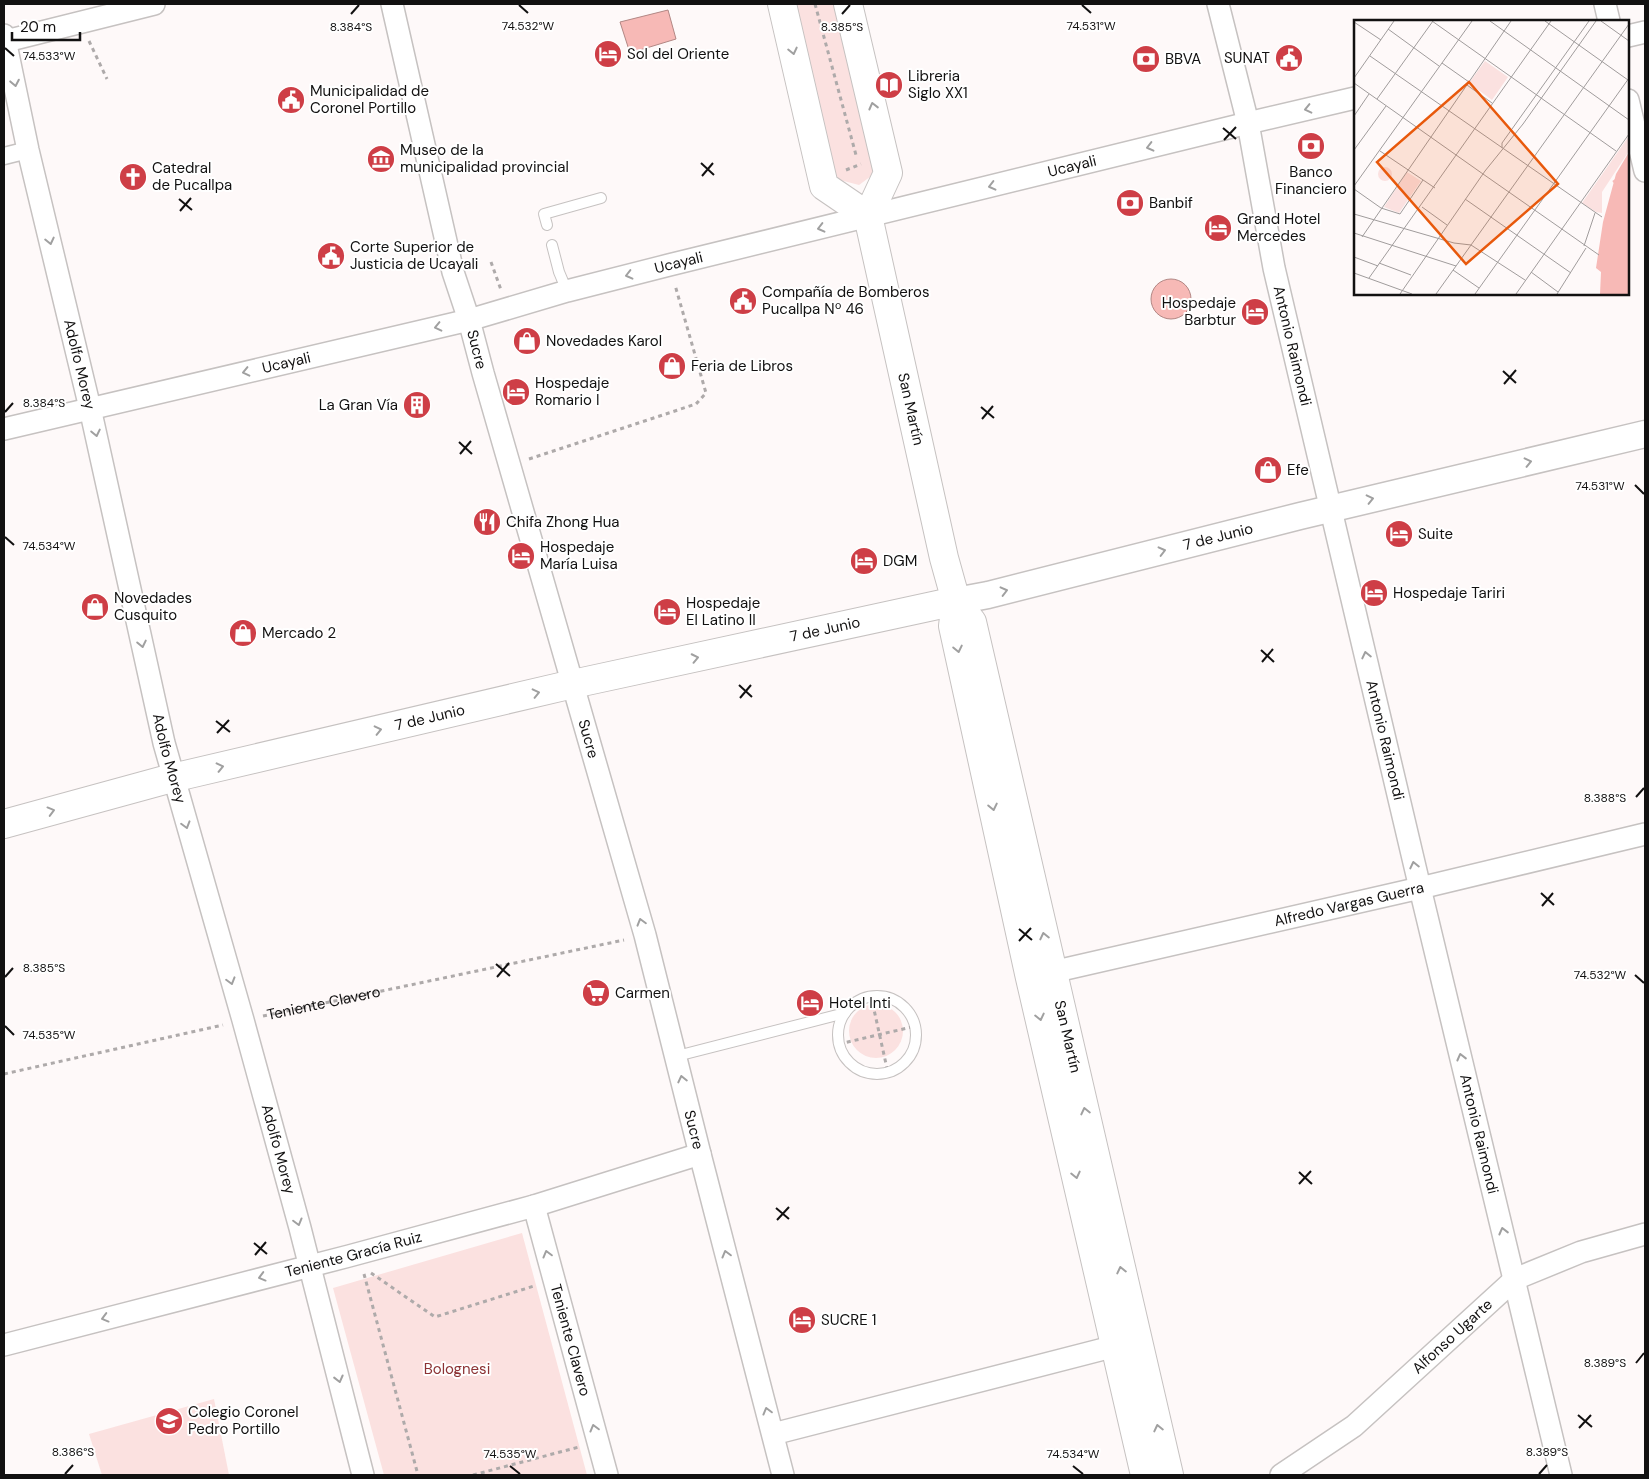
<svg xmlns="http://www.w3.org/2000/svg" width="1649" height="1479" font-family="'DM Sans',sans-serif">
  <rect width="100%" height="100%" fill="#fef9f9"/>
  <!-- green -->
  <g fill="#fbe1e0">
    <path d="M792 4H838L882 168 859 185 836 179Z"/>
    <circle cx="876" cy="1031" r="27"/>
    <path d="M522 1233 587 1475H384L333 1288Z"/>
    <path d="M214 1399 229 1475H102L89 1434Z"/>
  </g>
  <!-- water -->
  <g fill="#f7b9b6" stroke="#b28784">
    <path d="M668 10 676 39 630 53 620 22Z"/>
    <circle cx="1171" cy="299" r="20"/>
  </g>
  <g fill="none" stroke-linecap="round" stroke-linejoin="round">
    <defs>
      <g id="service">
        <path d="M547 225 544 214 601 198"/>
        <path d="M552 245 559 272 567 291"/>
        <circle cx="877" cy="1035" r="39"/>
        <path d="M677 1056 845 1013"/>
      </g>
      <path id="pedestrian" d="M4 156 28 150"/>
      <g id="minor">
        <path id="s2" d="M392 4 453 272 469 320 483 373 645 935 700 1154 783 1475"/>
        <path id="s3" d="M1218 4 1248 123 1274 268 1420 888 1561 1475"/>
        <path d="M1605 4 1609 21"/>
        <path id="s4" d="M4 35 28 150 90 408 164 743 243 1020 300 1228 363 1475"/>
        <path d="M1628 36 1645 32"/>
        <path d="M6 41 154 4"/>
        <path d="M1628 100 1645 171"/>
        <path id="s5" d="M4 429 469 320 567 291 669 265 1248 123 1355 98"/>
        <path id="s6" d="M1039 975 1420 888 1645 834"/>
        <path id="s7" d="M534 1206 607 1475"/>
        <path id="s8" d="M4 1345 349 1256 534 1206 700 1154"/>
        <path d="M773 1434 1131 1342"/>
        <path id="s9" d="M1281 1475 1354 1426 1515 1279 1581 1252 1645 1234"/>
      </g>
      <g id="tertiary">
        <path id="s10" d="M956 601 988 595 1300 516 1645 434"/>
      </g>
      <g id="secondary">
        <path d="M782 4 824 186 868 216"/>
        <path id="s11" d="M848 4 888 173 868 216 944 558 956 601 972 622 1169 1475"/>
        <path d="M956 601 953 626 1030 978 1145 1475"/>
        <path id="s12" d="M4 824 172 778 573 684 956 601"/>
      </g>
    </defs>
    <!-- service casing -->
    <use href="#service" stroke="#c6c2c1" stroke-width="12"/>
    <!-- pedestrian casing -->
    <use href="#pedestrian" stroke="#c6c2c1" stroke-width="19"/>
    <!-- minor casing -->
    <use href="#minor" stroke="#c6c2c1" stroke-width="24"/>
    <!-- tertiary casing -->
    <use href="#tertiary" stroke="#c6c2c1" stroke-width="29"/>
    <!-- secondary casing -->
    <use href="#secondary" stroke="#c6c2c1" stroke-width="30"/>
    <!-- path -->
    <g stroke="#aeaaaa" stroke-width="3" stroke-dasharray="4 4" stroke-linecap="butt">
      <path d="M815 4 856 155"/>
      <path d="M89 41 107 79"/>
      <path d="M846 170 861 164"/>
      <path d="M491 262 501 290"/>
      <path d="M529 459 696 404 706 393 675 285"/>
      <path d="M871 996 888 1073"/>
      <path id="s1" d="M263 1016 624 940"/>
      <path d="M839 1044 916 1026"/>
      <path d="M4 1074 223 1025"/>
      <path d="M371 1273 435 1317 534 1286"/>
      <path d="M364 1274 418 1475"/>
      <path d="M473 1475 579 1447"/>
    </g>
    <!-- service -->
    <use href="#service" stroke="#fff" stroke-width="10"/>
    <!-- pedestrian -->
    <use href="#pedestrian" stroke="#fff" stroke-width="16"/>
    <!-- minor -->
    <use href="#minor" stroke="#fff" stroke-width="21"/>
    <!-- tertiary -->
    <use href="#tertiary" stroke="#fff" stroke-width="26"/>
    <!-- secondary -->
    <use href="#secondary" stroke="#fff" stroke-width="28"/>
  </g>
  <!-- one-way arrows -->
  <defs><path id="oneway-chevron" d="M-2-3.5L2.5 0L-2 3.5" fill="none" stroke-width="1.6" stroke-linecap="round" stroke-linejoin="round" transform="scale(1.25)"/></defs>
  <g stroke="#a0a0a0">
    <use href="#oneway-chevron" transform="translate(793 51) rotate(77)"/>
    <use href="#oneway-chevron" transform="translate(15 83) rotate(79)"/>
    <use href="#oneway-chevron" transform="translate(873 106) rotate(-104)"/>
    <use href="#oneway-chevron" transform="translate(1308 109) rotate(167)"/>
    <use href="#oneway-chevron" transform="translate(1150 147) rotate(166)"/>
    <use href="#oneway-chevron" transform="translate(992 186) rotate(166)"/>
    <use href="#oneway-chevron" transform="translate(821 228) rotate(166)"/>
    <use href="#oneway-chevron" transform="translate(50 241) rotate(77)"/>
    <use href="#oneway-chevron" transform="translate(629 275) rotate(166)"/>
    <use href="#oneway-chevron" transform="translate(438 327) rotate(167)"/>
    <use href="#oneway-chevron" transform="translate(246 372) rotate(167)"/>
    <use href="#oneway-chevron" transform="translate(96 433) rotate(78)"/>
    <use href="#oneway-chevron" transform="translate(1528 462) rotate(-13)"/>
    <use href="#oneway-chevron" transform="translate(1370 499) rotate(-13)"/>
    <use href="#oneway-chevron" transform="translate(1162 551) rotate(-14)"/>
    <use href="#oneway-chevron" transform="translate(1004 591) rotate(-14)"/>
    <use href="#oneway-chevron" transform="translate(142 644) rotate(78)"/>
    <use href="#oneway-chevron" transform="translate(958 649) rotate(78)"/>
    <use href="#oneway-chevron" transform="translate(1366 655) rotate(-103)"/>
    <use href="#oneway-chevron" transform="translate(695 658) rotate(-12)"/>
    <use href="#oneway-chevron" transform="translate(536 693) rotate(-13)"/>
    <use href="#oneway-chevron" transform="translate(378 730) rotate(-13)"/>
    <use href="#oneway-chevron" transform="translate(220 767) rotate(-13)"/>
    <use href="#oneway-chevron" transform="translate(993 807) rotate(78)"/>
    <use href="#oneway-chevron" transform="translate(51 811) rotate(-15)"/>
    <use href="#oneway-chevron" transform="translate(186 825) rotate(74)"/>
    <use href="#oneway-chevron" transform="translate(1414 865) rotate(-103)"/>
    <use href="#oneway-chevron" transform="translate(641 922) rotate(-106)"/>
    <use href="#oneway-chevron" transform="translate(1044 936) rotate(-103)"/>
    <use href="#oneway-chevron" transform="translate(231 981) rotate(74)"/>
    <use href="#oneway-chevron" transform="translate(1040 1017) rotate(77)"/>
    <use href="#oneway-chevron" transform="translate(1461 1057) rotate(-104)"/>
    <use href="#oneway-chevron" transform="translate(682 1079) rotate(-103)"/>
    <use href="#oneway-chevron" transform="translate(1085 1111) rotate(-103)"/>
    <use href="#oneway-chevron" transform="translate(1076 1175) rotate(77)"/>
    <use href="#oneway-chevron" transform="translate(298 1222) rotate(75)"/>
    <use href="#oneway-chevron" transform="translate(1503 1231) rotate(-104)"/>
    <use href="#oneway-chevron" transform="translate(547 1254) rotate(-105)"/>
    <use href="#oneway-chevron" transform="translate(726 1254) rotate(-105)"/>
    <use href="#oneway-chevron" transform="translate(1121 1270) rotate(-103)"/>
    <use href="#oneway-chevron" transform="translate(262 1277) rotate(165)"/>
    <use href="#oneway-chevron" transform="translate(105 1318) rotate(165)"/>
    <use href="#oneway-chevron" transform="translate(339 1379) rotate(76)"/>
    <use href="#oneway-chevron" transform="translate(767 1411) rotate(-105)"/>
    <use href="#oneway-chevron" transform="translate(594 1428) rotate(-105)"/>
    <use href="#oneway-chevron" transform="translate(1158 1428) rotate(-103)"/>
  </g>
  <!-- ticks -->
  <path fill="none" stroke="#121111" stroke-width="2" d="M519 5 528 13M1082 5 1091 13M351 14 359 5M842 14 850 5M5 48 14 56M1223 128 1236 139M1224 140 1236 127M701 163 714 175M702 176 713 163M179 199 192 210M180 211 191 198M1503 371 1516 383M1504 384 1516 370M981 407 994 418M5 412 13 403M982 419 993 406M459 442 472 454M460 454 471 441M1635 485 1644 494M5 537 14 545M1261 650 1274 662M1262 662 1273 649M739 685 752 697M740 698 751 685M216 721 230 732M217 733 229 720M1636 797 1644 788M1541 893 1554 905M1542 906 1553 893M1019 929 1032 940M1019 941 1031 928M496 964 510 976M1635 975 1644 983M5 977 13 968M497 977 509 963M5 1026 14 1035M1299 1172 1312 1184M1299 1184 1311 1171M776 1208 789 1219M777 1220 789 1207M254 1243 267 1254M255 1255 266 1242M1636 1363 1644 1353M1578 1415 1592 1427M1579 1428 1591 1415M510 1466 520 1474M1073 1466 1083 1474M65 1474 73 1465M1539 1474 1547 1465"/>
  <!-- icons -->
  <defs>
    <symbol id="hotel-disc" viewBox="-11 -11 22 22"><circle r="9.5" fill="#ce3e46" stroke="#fff"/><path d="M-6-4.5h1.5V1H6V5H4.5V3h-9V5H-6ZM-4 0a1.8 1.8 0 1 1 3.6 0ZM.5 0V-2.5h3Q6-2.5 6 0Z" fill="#fff"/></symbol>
    <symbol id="civic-disc" viewBox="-11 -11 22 22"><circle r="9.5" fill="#ce3e46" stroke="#fff"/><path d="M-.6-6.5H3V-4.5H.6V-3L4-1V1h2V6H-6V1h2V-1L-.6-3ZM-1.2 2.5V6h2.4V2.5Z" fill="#fff"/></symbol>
    <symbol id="bank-disc" viewBox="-11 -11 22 22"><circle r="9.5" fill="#ce3e46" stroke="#fff"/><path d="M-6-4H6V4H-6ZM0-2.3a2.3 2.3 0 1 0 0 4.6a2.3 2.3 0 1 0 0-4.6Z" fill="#fff"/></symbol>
    <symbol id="library-disc" viewBox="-11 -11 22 22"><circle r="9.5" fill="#ce3e46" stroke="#fff"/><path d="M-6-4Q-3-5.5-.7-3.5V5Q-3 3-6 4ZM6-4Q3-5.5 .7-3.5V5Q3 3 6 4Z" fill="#fff"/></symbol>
    <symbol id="museum-disc" viewBox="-11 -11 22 22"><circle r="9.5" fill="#ce3e46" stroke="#fff"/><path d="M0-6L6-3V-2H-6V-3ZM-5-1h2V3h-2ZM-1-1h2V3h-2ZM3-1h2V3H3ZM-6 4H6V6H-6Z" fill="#fff"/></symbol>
    <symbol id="church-disc" viewBox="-11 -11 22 22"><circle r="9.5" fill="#ce3e46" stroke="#fff"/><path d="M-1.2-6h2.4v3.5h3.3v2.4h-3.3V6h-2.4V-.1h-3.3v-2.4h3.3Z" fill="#fff"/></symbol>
    <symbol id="shop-disc" viewBox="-11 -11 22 22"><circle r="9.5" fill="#ce3e46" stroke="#fff"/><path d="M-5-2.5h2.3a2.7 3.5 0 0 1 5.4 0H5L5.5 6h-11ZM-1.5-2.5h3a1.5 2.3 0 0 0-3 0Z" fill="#fff"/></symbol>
    <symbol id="building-disc" viewBox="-11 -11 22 22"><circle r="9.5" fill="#ce3e46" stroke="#fff"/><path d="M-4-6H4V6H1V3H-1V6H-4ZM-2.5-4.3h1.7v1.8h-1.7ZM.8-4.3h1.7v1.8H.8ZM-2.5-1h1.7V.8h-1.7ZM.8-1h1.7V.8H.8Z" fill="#fff"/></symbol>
    <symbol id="restaurant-disc" viewBox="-11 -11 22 22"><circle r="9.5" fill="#ce3e46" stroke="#fff"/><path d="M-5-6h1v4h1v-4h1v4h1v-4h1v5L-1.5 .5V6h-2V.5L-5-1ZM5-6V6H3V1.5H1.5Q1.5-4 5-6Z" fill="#fff"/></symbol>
    <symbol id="supermarket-disc" viewBox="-11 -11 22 22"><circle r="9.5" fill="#ce3e46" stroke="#fff"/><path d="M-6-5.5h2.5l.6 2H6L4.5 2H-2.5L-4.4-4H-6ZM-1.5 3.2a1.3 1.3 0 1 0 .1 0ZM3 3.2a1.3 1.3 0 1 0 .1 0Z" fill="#fff"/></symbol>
    <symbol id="school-disc" viewBox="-11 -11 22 22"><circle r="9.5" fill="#ce3e46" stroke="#fff"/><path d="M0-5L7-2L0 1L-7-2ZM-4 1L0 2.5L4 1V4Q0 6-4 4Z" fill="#fff"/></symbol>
  </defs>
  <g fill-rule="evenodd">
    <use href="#hotel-disc" x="592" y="38" width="32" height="32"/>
    <use href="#civic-disc" x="1273" y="42" width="32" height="32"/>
    <use href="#bank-disc" x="1130" y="43" width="32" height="32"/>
    <use href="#library-disc" x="873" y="69" width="32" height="32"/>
    <use href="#civic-disc" x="275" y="84" width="32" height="32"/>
    <use href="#bank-disc" x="1295" y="130" width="32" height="32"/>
    <use href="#museum-disc" x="365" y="143" width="32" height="32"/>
    <use href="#church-disc" x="117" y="161" width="32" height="32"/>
    <use href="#bank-disc" x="1114" y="187" width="32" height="32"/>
    <use href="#hotel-disc" x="1202" y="212" width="32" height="32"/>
    <use href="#civic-disc" x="315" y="240" width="32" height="32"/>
    <use href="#civic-disc" x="727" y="285" width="32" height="32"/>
    <use href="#hotel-disc" x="1239" y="296" width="32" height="32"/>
    <use href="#shop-disc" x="511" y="325" width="32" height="32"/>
    <use href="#shop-disc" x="656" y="350" width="32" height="32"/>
    <use href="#hotel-disc" x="500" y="376" width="32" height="32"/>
    <use href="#building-disc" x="401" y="389" width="32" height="32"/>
    <use href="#shop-disc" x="1252" y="454" width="32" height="32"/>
    <use href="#restaurant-disc" x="471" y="506" width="32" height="32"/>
    <use href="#hotel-disc" x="1383" y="518" width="32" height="32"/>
    <use href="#hotel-disc" x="505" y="540" width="32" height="32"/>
    <use href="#hotel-disc" x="848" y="545" width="32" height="32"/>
    <use href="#hotel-disc" x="1358" y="577" width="32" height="32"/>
    <use href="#shop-disc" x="79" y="591" width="32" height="32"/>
    <use href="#hotel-disc" x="651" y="596" width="32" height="32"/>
    <use href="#shop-disc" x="227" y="617" width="32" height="32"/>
    <use href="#supermarket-disc" x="580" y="977" width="32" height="32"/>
    <use href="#hotel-disc" x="794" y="987" width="32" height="32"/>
    <use href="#hotel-disc" x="786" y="1304" width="32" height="32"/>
    <use href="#school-disc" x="153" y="1405" width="32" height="32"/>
  </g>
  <g text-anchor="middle" stroke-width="4" stroke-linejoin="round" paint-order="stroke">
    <!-- poi labels -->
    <g font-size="15" fill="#121111" stroke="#fff" text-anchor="start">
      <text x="627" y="59">Sol del Oriente</text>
      <text x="1270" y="63" text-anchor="end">SUNAT</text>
      <text x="1165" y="64">BBVA</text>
      <text x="908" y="81">Libreria<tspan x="908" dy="17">Siglo XX1</tspan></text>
      <text x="310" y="96">Municipalidad de<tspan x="310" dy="17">Coronel Portillo</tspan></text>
      <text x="400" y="155">Museo de la<tspan x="400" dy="17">municipalidad provincial</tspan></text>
      <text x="152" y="173">Catedral<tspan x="152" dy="17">de Pucallpa</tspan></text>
      <text x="1311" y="177" text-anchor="middle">Banco<tspan x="1311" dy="17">Financiero</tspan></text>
      <text x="1149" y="208">Banbif</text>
      <text x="1237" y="224">Grand Hotel<tspan x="1237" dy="17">Mercedes</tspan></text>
      <text x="350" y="252">Corte Superior de<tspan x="350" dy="17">Justicia de Ucayali</tspan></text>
      <text x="762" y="297">Compañía de Bomberos<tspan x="762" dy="17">Pucallpa Nº 46</tspan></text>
      <text x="1236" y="308" text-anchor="end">Hospedaje<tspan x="1236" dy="17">Barbtur</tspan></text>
      <text x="546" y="346">Novedades Karol</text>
      <text x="691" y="371">Feria de Libros</text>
      <text x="535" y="388">Hospedaje<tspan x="535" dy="17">Romario I</tspan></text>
      <text x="398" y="410" text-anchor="end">La Gran Vía</text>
      <text x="1287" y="475">Efe</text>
      <text x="506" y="527">Chifa Zhong Hua</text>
      <text x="1418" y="539">Suite</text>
      <text x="540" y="552">Hospedaje<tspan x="540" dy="17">María Luisa</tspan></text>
      <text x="883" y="566">DGM</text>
      <text x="1393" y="598">Hospedaje Tariri</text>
      <text x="114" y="603">Novedades<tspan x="114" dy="17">Cusquito</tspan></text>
      <text x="686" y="608">Hospedaje<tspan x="686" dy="17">El Latino II</tspan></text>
      <text x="262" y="638">Mercado 2</text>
      <text x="615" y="998">Carmen</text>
      <text x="829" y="1008">Hotel Inti</text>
      <text x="821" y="1325">SUCRE 1</text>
      <text x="188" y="1417">Colegio Coronel<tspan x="188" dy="17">Pedro Portillo</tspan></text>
    </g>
    <!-- street labels -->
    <g font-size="15" fill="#121111" stroke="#fff">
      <text dy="5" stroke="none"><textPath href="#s5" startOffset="1100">Ucayali</textPath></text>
      <text dy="5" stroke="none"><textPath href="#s5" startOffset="695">Ucayali</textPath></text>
      <text dy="5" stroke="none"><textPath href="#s3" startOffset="350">Antonio Raimondi</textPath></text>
      <text dy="5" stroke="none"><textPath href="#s2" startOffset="356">Sucre</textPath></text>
      <text dy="5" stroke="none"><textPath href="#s5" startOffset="290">Ucayali</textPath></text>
      <text dy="5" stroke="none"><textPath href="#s4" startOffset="338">Adolfo Morey</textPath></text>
      <text dy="5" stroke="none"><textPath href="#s11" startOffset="419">San Martín</textPath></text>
      <text dy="5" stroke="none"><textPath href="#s10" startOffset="270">7 de Junio</textPath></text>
      <text dy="5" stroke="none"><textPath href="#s12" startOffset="844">7 de Junio</textPath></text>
      <text dy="5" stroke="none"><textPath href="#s12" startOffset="439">7 de Junio</textPath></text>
      <text dy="5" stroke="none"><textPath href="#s2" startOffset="761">Sucre</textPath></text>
      <text dy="5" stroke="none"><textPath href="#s3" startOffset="755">Antonio Raimondi</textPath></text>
      <text dy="5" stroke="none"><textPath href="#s4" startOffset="742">Adolfo Morey</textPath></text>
      <text dy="5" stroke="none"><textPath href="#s6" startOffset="318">Alfredo Vargas Guerra</textPath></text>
      <text dy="5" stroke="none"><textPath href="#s1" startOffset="62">Teniente Clavero</textPath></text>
      <text dy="5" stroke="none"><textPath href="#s11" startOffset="1068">San Martín</textPath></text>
      <text dy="5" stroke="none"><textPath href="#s2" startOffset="1166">Sucre</textPath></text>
      <text dy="5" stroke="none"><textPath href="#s3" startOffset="1160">Antonio Raimondi</textPath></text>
      <text dy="5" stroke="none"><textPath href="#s4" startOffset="1148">Adolfo Morey</textPath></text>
      <text dy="5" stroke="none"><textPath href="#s8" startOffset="361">Teniente Gracía Ruiz</textPath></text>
      <text dy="5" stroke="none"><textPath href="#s9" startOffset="221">Alfonso Ugarte</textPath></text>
      <text dy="5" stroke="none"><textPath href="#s7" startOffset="139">Teniente Clavero</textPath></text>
    </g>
    <!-- park labels -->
    <g font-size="15" fill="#8c3335" stroke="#fff">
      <text x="457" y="1374">Bolognesi</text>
    </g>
  </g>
  <!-- overview -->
  <g transform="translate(1354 20)">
    <rect width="275" height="275" fill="#fef9f9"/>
    <path d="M131 41 154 57 138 80 115 63ZM275 116V131L248 172V193L242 192 228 183ZM24 154a7 7 0 1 1 14 0a7 7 0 1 1-14 0ZM53 152 67 161 45 193 30 187Z" fill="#fbe1e0"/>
    <path d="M275 132V274H246L247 252 242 248 249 202 262 154Z" fill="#f7b9b6"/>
    <path fill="none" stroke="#f7b9b6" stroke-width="2.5" d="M259 162 275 151"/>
    <path fill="none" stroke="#a09c9c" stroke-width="1" d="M78 1 262 131M136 1 275 100M191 1 274 60M247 1 275 21M0 2 27 20M34 9 85 46M16 36 248 197M88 43 115 62M0 58 40 1M0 63 129 154M113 65 138 83M23 79 79 1M0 96 15 74M148 128V123L235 1M0 130 32 86M26 131 81 168M129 154 245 235M0 166 118 1M0 169 27 188 46 194 69 160M111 179 217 253M68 187 93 205M0 194 100 223 117 225 171 260M0 213 102 246M8 217 157 1M230 226 241 193M0 237 24 246M25 243 57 255M99 250 125 268M177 252 204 272M0 253 58 274M15 258 197 1M46 274 131 151 169 104 242 1M82 274 275 4M121 274 275 58M162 274 275 114M203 274 232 228"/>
    <path fill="#e8590c" fill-opacity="0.15" stroke="#e8590c" stroke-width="2.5" d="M115 62 204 164 112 244 23 142Z"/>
    <rect width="275" height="275" fill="none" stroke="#121111" stroke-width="2.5"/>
  </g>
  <g font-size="12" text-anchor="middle" fill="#121111" stroke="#fff" stroke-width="4" stroke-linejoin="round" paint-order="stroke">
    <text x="528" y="30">74.532°W</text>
    <text x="1091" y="30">74.531°W</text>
    <text x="351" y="31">8.384°S</text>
    <text x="842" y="31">8.385°S</text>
    <text x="49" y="60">74.533°W</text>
    <text x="44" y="407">8.384°S</text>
    <text x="1600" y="490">74.531°W</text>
    <text x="49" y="550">74.534°W</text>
    <text x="1605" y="802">8.388°S</text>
    <text x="44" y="972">8.385°S</text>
    <text x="1600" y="979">74.532°W</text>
    <text x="49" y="1039">74.535°W</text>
    <text x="1605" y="1367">8.389°S</text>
    <text x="73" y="1456">8.386°S</text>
    <text x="1547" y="1456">8.389°S</text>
    <text x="510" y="1458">74.535°W</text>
    <text x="1073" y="1458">74.534°W</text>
  </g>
  <!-- border -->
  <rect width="1649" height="1479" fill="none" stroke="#121111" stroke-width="10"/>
  <!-- scale -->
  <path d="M12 32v8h68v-8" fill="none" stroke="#121111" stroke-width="2.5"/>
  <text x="20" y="32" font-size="15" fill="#121111" stroke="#ffffff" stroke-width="4" paint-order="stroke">20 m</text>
</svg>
